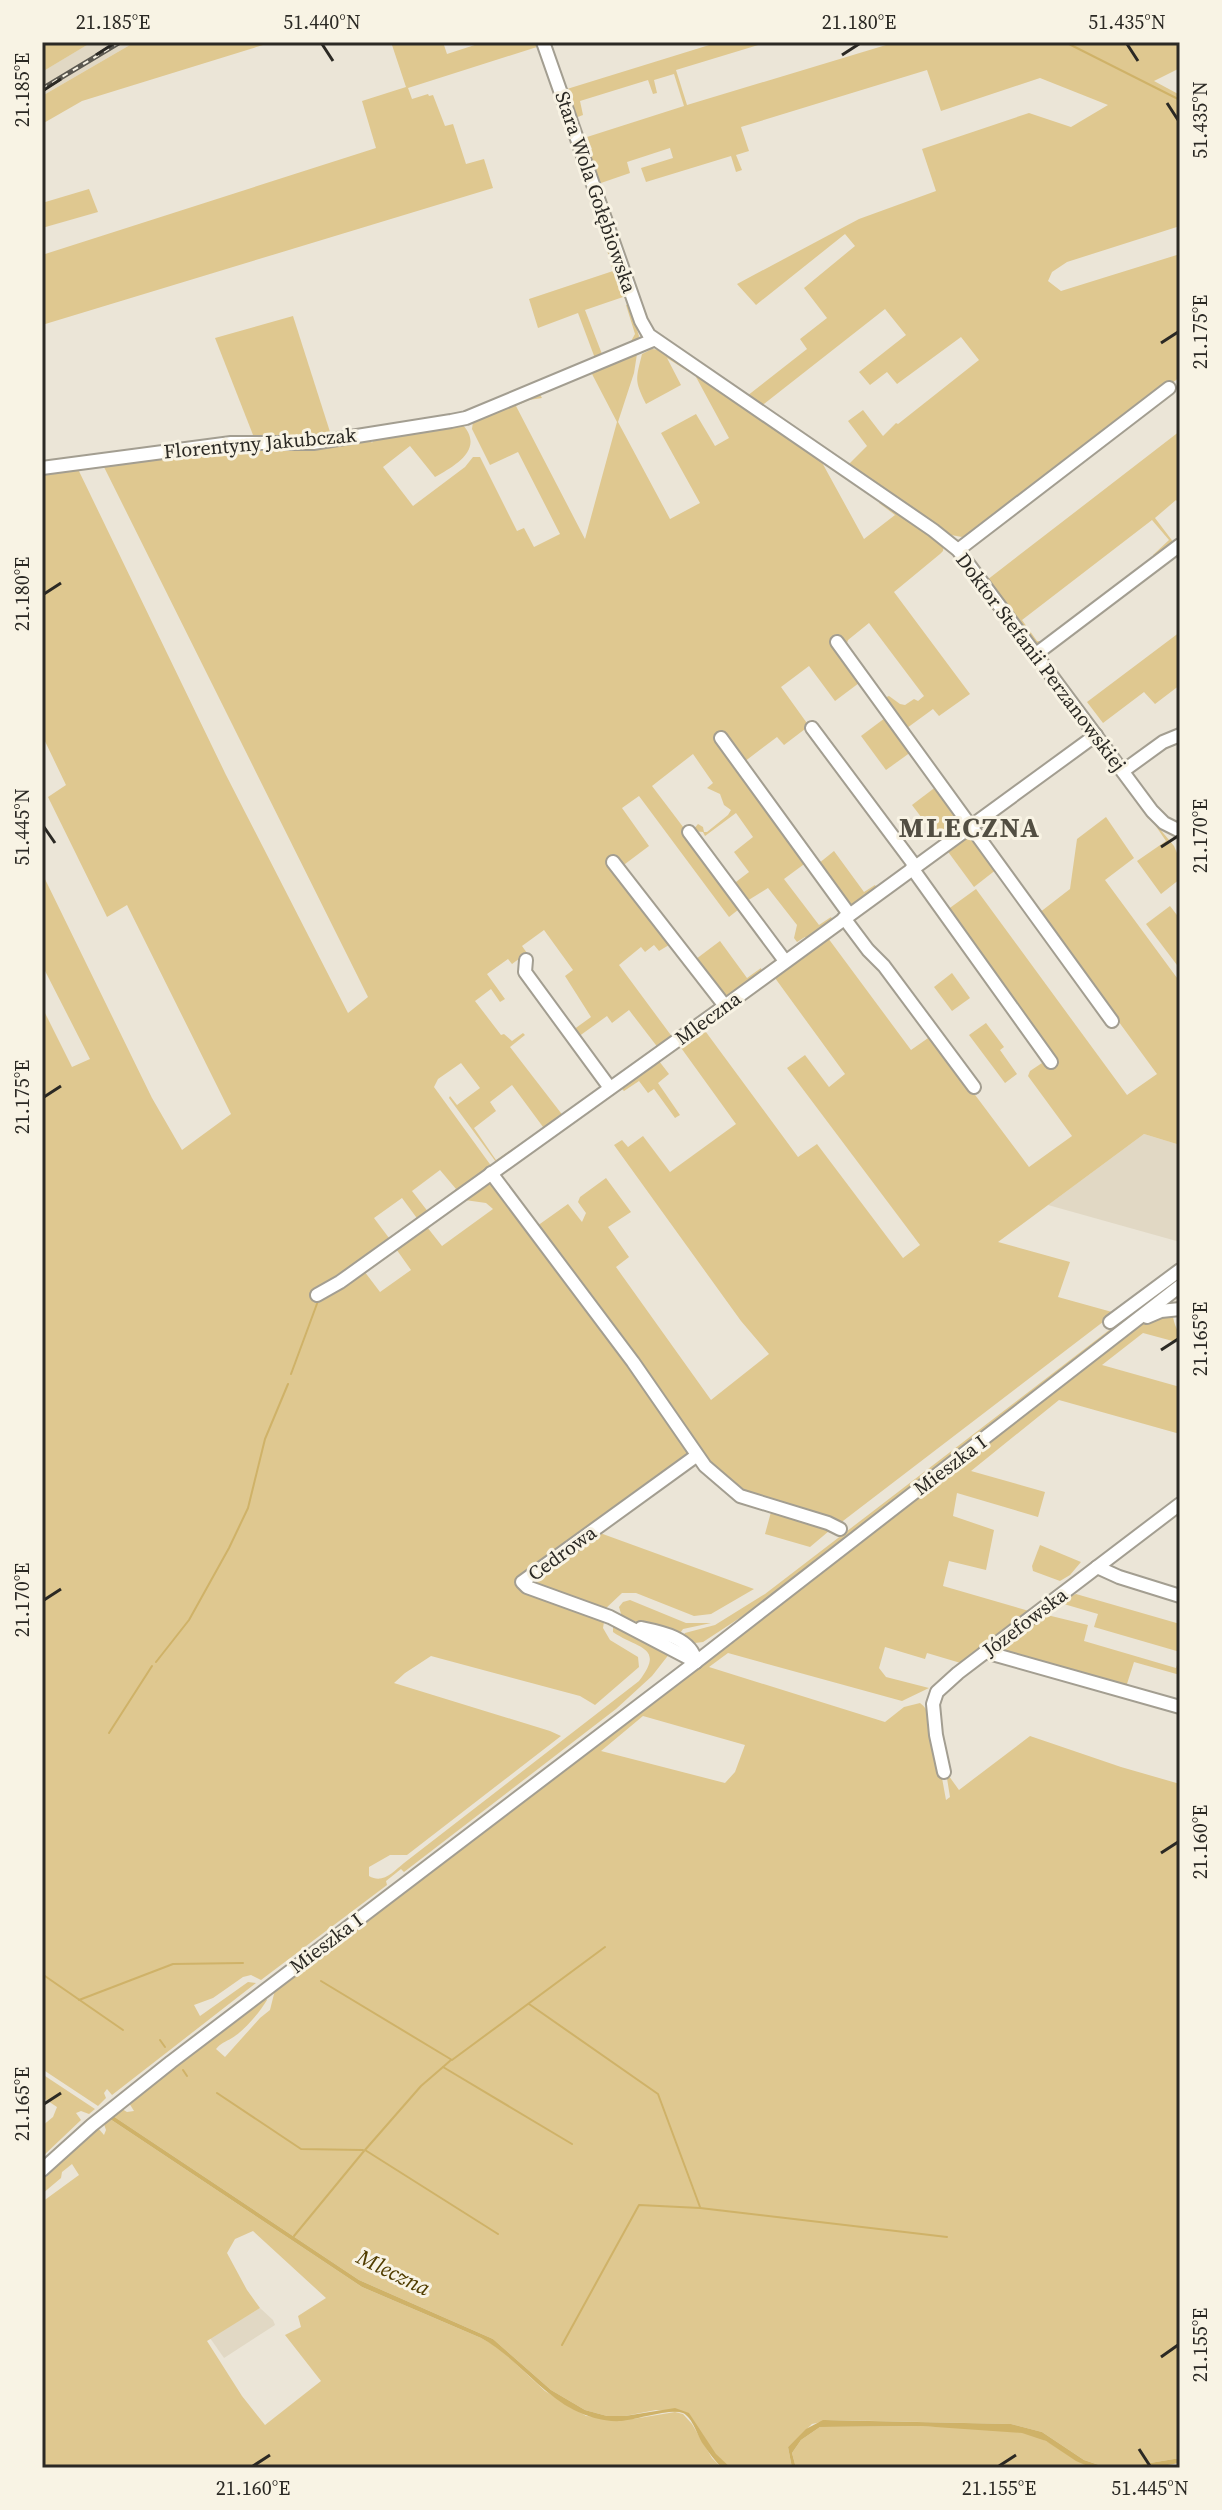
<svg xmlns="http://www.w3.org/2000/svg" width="1222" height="2510" font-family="'Source Serif 4',serif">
  <rect width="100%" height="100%" fill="#ebe5d7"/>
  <!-- built -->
  <g fill="#e1d8c4">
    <path d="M92 42H135L42 96V72Z"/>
    <path d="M1144 1134 1180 1145V1242L1048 1205Z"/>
    <path d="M260 2308 273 2320 275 2325 224 2358 210 2338Z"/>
  </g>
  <!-- green -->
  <g fill="#dfc890" fill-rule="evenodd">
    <path d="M42 42H92L42 72Z"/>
    <path d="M135 42H273L82 101 42 124V96Z"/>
    <path d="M391 42H443L447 54 484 42H535L537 47 408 88 412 99 428 94 429 96 433 95 445 126 453 124 466 164 484 159 493 188 42 325V255L376 148 362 101 406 87Z"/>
    <path d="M719 42H768L676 70 687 105 896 42H1177L1180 45V68L1154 81 1180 95V226L1067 262 1052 272 1048 281 1061 291 1180 254V377L971 535 962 537 951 535 869 480 849 464 867 446 848 421 863 410 883 436 896 423 898 424 979 360 961 337 897 384 887 372 870 385 859 372 906 335 885 309 760 407 747 396 807 349 800 339 827 318 804 288 855 246 845 234 756 305 737 284 859 219 936 191 922 149 1029 113 1071 127 1108 105 1040 78 941 111 927 70 741 127 749 151 736 155 742 170 736 172 731 156 646 182 641 168 673 158 670 148 627 162 630 173 598 184 593 172 596 170 595 168H591L585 151 592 149 587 137 684 106 674 74 654 80 657 93 653 94 648 80 580 101 583 115 575 118 571 102 568 103 562 86 565 85 567 89Z"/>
    <path d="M89 189 98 212 42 228V203Z"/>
    <path d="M607 242 618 270 615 273 620 277 626 296 585 310 602 354 630 343 635 334 626 305 629 304 639 336 638 341 596 361 578 313 538 328 529 299 613 271 605 243Z"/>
    <path d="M293 316 331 435 255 440 215 338Z"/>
    <path d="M652 349 661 350 690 369 689 372 667 358 681 385 646 404C634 380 636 379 642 354Z"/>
    <path d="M637 354 634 373 618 422 670 519 700 503 661 433 696 414 715 446 729 438 696 377 699 375 819 457 864 539 895 515 879 503 881 501 944 543 943 551 940 554 894 592 970 694 939 716 933 709 907 728 884 698 889 696 900 704 905 705 914 699 918 701 924 696 869 623 848 640 842 659 859 683 835 701 809 666 781 687 809 726 784 745 777 737 744 762 807 862 784 879 819 925 831 917 832 919 808 939 805 937 797 942 794 938 797 925 768 888 747 901 732 885 749 872 734 852 753 837 736 813 705 836 703 832 692 831 698 824 703 827 704 832H707L728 815 731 810 724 805 720 794 707 788 713 783 693 754 652 786 743 906 729 917 639 796 622 808 649 846 621 867 696 959 720 941 747 978 761 968 762 973 730 997 717 1002 683 959 681 961 669 945 659 951 654 945 645 952 641 947 619 965 673 1038 659 1049 629 1010 612 1023 607 1016 578 1037 573 1030 591 1017 565 976 573 970 544 930 522 946 527 953 512 964 508 959 487 974 505 999 500 1002 491 989 475 1001 501 1035 504 1034 512 1041 523 1033 525 1035 510 1047 564 1117 546 1131 512 1085 490 1102 496 1111 474 1128 496 1160 515 1147 517 1151 499 1163 496 1162 449 1098 450 1096 457 1105 480 1088 461 1063 438 1079 434 1087 492 1167 440 1204H438L456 1189 440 1170 412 1191 429 1213 419 1221 402 1198 374 1218 389 1238 358 1263 380 1292 411 1270 394 1246 427 1227 442 1246 493 1209 486 1203 465 1200 487 1184 493 1185 530 1231 568 1204 582 1222 586 1213 578 1202 580 1197 606 1178 631 1212 608 1227 629 1257 616 1267 711 1400 769 1354 741 1321 614 1145 622 1140 628 1147 643 1136 670 1172 736 1124 679 1045 703 1028 798 1157 817 1144 903 1258 920 1245 787 1068 805 1055 829 1087 845 1074 775 978 771 977 828 938 911 1050 931 1036 1029 1167 1072 1136 1028 1076 1030 1071 1042 1063 1048 1064 947 910 976 889 1127 1095 1157 1074 1039 913 1070 889 1077 839 1106 817 1134 858 1105 880 1180 982V1145L1144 1134 998 1242 1070 1262 1058 1297 1112 1312V1315L839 1524 739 1492 702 1458 600 1533 754 1589 711 1614 694 1616 636 1593H622L603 1611 518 1585 520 1589 604 1622 603 1628 610 1640 638 1657 639 1667 595 1705 580 1696 431 1656 405 1673 394 1683 550 1731 561 1736 407 1855H390L369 1867V1876C383 1884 393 1872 404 1863L639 1681C666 1646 637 1649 613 1632V1625L670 1653 652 1676 616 1709 404 1872 401 1869 386 1881 387 1885 261 1980 251 1975 243 1977 213 1998 194 2005 200 2016 248 1982 256 1983 112 2095 107 2089 104 2093 106 2098 98 2106 42 2069V1007L72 1067 90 1059 42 965V873L152 1098 182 1150 231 1114 127 905 107 917 48 797 66 785 42 735V472L76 465 226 775 348 1013 368 997 102 463 212 451 369 438 372 443 375 436 460 422C487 448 456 465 435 477L410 446 383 467 413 506 465 467 473 457H480L517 531 524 528 534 547 560 534 518 452 490 465 472 429 473 421 538 391 542 398 529 400 516 406 585 539 617 422 592 374 584 376 583 373Z"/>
    <path d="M1180 431V504L1176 500 1155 518 1174 543 1155 557 1153 555 1169 540 1152 520 1022 620 1037 641 1043 642 1039 646H1036L987 580Z"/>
    <path d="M1180 632V685L1155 704 1144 692 1103 723 1087 702Z"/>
    <path d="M885 718 911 752 886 770 861 736Z"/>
    <path d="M937 786 963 825 940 842 912 805Z"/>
    <path d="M1149 816 1174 846 1180 860V879L1161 894 1137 861 1166 841 1151 819 1147 818Z"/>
    <path d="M968 832 997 869 974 887 946 849Z"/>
    <path d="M834 851 864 892 875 885 877 888 854 905 848 904 818 864Z"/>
    <path d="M1170 906 1180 919V969L1146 924Z"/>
    <path d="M952 973 970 998 952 1011 934 987Z"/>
    <path d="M986 1023 1004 1047 1000 1050 1017 1074 1005 1083 969 1035Z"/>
    <path d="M659 1061 669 1074 658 1083 680 1115 675 1118 654 1089 648 1093 639 1081 624 1091 621 1088Z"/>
    <path d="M1173 1312C1172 1324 1180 1331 1180 1343L1143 1333 1102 1365 1180 1387V1434L1059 1400 971 1471 1045 1492 1038 1517 957 1493 953 1516 994 1530 986 1570 949 1561 943 1586 1036 1613 964 1664 927 1653 925 1659 885 1647 879 1668 886 1677 929 1688 902 1701 728 1653 709 1667 885 1722 904 1707 920 1703C939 1717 931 1748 936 1767H940L946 1800 950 1797 946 1772 959 1790 1030 1736 1121 1767 1180 1784V2458L1132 2466 1105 2467 1084 2460 1042 2432 1011 2424 830 2420 812 2424 788 2447 792 2468H731L716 2455 688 2413 656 2410 625 2416H607L585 2410 551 2390 493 2339 359 2280 113 2116 122 2109 127 2112 134 2111 129 2103 266 1998 267 2000C260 2012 244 2031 232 2038 225 2042 221 2043 216 2049L225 2057 260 2018 270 2010 275 1990 841 1557 1136 1327 1143 1322ZM643 1716 745 1745 735 1772 725 1783 601 1751Z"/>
    <path d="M1121 1321 1124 1324 1121 1327 761 1604 703 1642 695 1643 681 1638 685 1633 715 1625 765 1594Z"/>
    <path d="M739 1499 830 1529 829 1531 810 1547 765 1534 771 1512 738 1502Z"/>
    <path d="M1040 1545 1081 1562 1070 1575 1060 1581 1033 1571 1032 1566Z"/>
    <path d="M1076 1594 1180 1624V1652L1094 1627 1098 1614 1057 1602Z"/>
    <path d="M630 1600 686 1623H711L683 1629 678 1636 622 1617 619 1607 623 1602Z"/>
    <path d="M1043 1614 1088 1625 1084 1641 1176 1668 1180 1657V1675L1134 1662 1126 1687 997 1652 996 1647Z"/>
    <path d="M42 2074 95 2109 89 2114 81 2111 76 2113 81 2120 42 2157V2126L53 2117 57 2107 42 2097Z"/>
    <path d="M110 2119 362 2287 481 2338 499 2348 545 2391 586 2416 633 2419 675 2412 683 2414 692 2424 712 2458 722 2468H42V2202L79 2175 72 2164 62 2172 61 2178 42 2194V2178L98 2128 104 2135 106 2130 104 2124ZM253 2231 326 2298 298 2316 301 2327 285 2335 321 2381 265 2425 242 2396 207 2341 260 2308 247 2290 227 2253 235 2239Z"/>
    <path d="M921 2426C958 2428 1008 2424 1042 2439 1060 2447 1074 2460 1092 2468H796L792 2453 801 2440 820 2427Z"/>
  </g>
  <!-- water -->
  <g fill="#cfb268">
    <path d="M113 2116 359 2280 493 2339 551 2390 585 2410 607 2416H625L675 2408 689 2413 716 2454 731 2468H722C715 2461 709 2453 703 2444 697 2435 693 2418 683 2413 672 2408 635 2420 621 2421 605 2422 588 2417 574 2410 538 2391 516 2357 481 2338L362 2287 110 2119Z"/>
    <path d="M823 2420 1011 2424 1042 2432 1084 2460 1105 2467 1132 2466 1180 2458V2463L1149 2468H1092L1076 2461 1046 2441 1022 2433 921 2426 820 2427 801 2440 792 2453 796 2468H792L788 2447 806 2429Z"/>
  </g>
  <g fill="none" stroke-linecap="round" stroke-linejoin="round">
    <!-- stream -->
    <g stroke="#cfb268" stroke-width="2">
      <path d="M1065 42 1180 100"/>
      <path d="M291 1374 318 1301"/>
      <path d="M156 1662 189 1620 229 1548 248 1508 265 1439 288 1384"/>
      <path d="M109 1733 152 1666"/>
      <path d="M42 1974 123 2030"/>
      <path d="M321 1981 452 2060 605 1947"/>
      <path d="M79 2000 173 1964 243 1963"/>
      <path d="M529 2004 658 2094 700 2207"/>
      <path d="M160 2040 165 2047"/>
      <path d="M451 2060 443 2067 572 2144"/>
      <path d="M443 2067 421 2086 365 2150 498 2234"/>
      <path d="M183 2070 187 2076"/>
      <path d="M217 2093 301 2149 363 2150"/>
      <path d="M294 2236 364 2151"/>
      <path d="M562 2345 639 2205 700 2208 947 2237"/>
    </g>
    <defs>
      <g id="minor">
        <path d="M543 42 641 321 649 335 933 530 958 550 1152 811 1164 823 1180 831"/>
        <path d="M42 468 231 443H313L451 421 466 418 653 340"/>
        <path d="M958 550 1169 388"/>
        <path d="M837 642 1112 1021"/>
        <path d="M1036 654 1180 545"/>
        <path d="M812 728 915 866"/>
        <path d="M721 738 849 914"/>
        <path d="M1123 771 1163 742 1180 735"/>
        <path d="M689 832 785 961"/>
        <path d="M613 862 725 1006"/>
        <path d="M912 868 1051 1062"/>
        <path d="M844 918 868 950 884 966 974 1087"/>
        <path d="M526 960 525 972 610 1088"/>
        <path d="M491 1173 633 1362 705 1466 740 1496 828 1523 840 1529"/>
        <path d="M317 1295 340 1282 725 1006 1096 735"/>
        <path d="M1147 1317 1161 1311 1180 1309"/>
        <path d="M1110 1322 1180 1270"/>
        <path d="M1097 1567 1119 1577 1180 1596"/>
        <path d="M641 1628C661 1632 692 1638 696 1662"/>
        <path d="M985 1652 1180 1707"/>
        <path d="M696 1662 610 1617 527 1587 522 1582 696 1456"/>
        <path d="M944 1772 936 1735 933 1704 937 1692 958 1673 1180 1504"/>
        <path d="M42 2170 92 2125 171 2062 696 1662 1180 1286"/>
      </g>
    </defs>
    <!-- minor casing -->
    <use href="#minor" stroke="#a39e91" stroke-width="16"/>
    <!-- minor -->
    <use href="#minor" stroke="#fff" stroke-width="12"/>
    <defs>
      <path id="rail" d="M42 89 120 42"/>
    </defs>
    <!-- rail casing -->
    <use href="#rail" stroke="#5b5850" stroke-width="5"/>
    <!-- rail -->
    <use href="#rail" stroke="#f8f3e4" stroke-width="2" stroke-dasharray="6" stroke-linecap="butt"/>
  </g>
  <!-- ticks -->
  <path fill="none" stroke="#2b2924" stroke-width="3" d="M322 44 333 61M1127 44 1138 61M96 55 113 44M842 55 859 44M44 90 61 79M1167 103 1178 120M1161 343 1178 332M44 594 61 583M44 827 55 843M1161 847 1178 836M44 1097 61 1086M1161 1350 1178 1339M44 1600 61 1589M1161 1853 1178 1842M44 2104 61 2093M1161 2357 1178 2345M1139 2449 1150 2466M253 2466 270 2455M999 2466 1016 2455"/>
  <g text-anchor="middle" stroke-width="6" stroke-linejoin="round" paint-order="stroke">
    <!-- street labels -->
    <g font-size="20" fill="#2b2924" stroke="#f8f3e4">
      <text transform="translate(596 192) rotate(71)" y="7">Stara Wola Gołębiowska</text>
      <text transform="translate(260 443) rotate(-5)" y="7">Florentyny Jakubczak</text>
      <text transform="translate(1041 662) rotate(53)" y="7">Doktor Stefanii Perzanowskiej</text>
      <text transform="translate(708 1018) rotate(-36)" y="7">Mleczna</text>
      <text transform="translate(950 1465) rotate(-37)" y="7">Mieszka I</text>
      <text transform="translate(562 1553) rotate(-36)" y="7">Cedrowa</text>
      <text transform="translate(1025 1622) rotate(-37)" y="7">Józefowska</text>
      <text transform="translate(326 1943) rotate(-37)" y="7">Mieszka I</text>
    </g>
    <!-- water labels -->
    <g font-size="22" font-style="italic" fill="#513d00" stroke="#f8f3e4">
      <text transform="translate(394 2272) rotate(26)" y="8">Mleczna</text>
    </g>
    <!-- district labels -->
    <g font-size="28" font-weight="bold" letter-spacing="2" fill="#524e42" stroke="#f8f3e4">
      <text x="970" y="837">MLECZNA</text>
    </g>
  </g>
  <!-- border -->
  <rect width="1222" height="2510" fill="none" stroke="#f8f3e4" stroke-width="88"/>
  <rect x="44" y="44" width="1134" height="2422" fill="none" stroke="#2b2924" stroke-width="3"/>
  <g font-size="20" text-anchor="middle" fill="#2b2924">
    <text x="113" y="29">21.185°E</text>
    <text x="322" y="29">51.440°N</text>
    <text x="859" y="29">21.180°E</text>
    <text x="1127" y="29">51.435°N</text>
    <text transform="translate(22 90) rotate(-90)" y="7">21.185°E</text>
    <text transform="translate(1200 120) rotate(-90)" y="7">51.435°N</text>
    <text transform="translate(1200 332) rotate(-90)" y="7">21.175°E</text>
    <text transform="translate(22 594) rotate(-90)" y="7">21.180°E</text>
    <text transform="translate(22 827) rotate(-90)" y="7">51.445°N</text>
    <text transform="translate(1200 836) rotate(-90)" y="7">21.170°E</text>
    <text transform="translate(22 1097) rotate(-90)" y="7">21.175°E</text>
    <text transform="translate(1200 1339) rotate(-90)" y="7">21.165°E</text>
    <text transform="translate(22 1600) rotate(-90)" y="7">21.170°E</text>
    <text transform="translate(1200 1842) rotate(-90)" y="7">21.160°E</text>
    <text transform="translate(22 2104) rotate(-90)" y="7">21.165°E</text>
    <text transform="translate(1200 2345) rotate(-90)" y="7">21.155°E</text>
    <text x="253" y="2495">21.160°E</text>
    <text x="999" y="2495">21.155°E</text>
    <text x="1150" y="2495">51.445°N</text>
  </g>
</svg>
